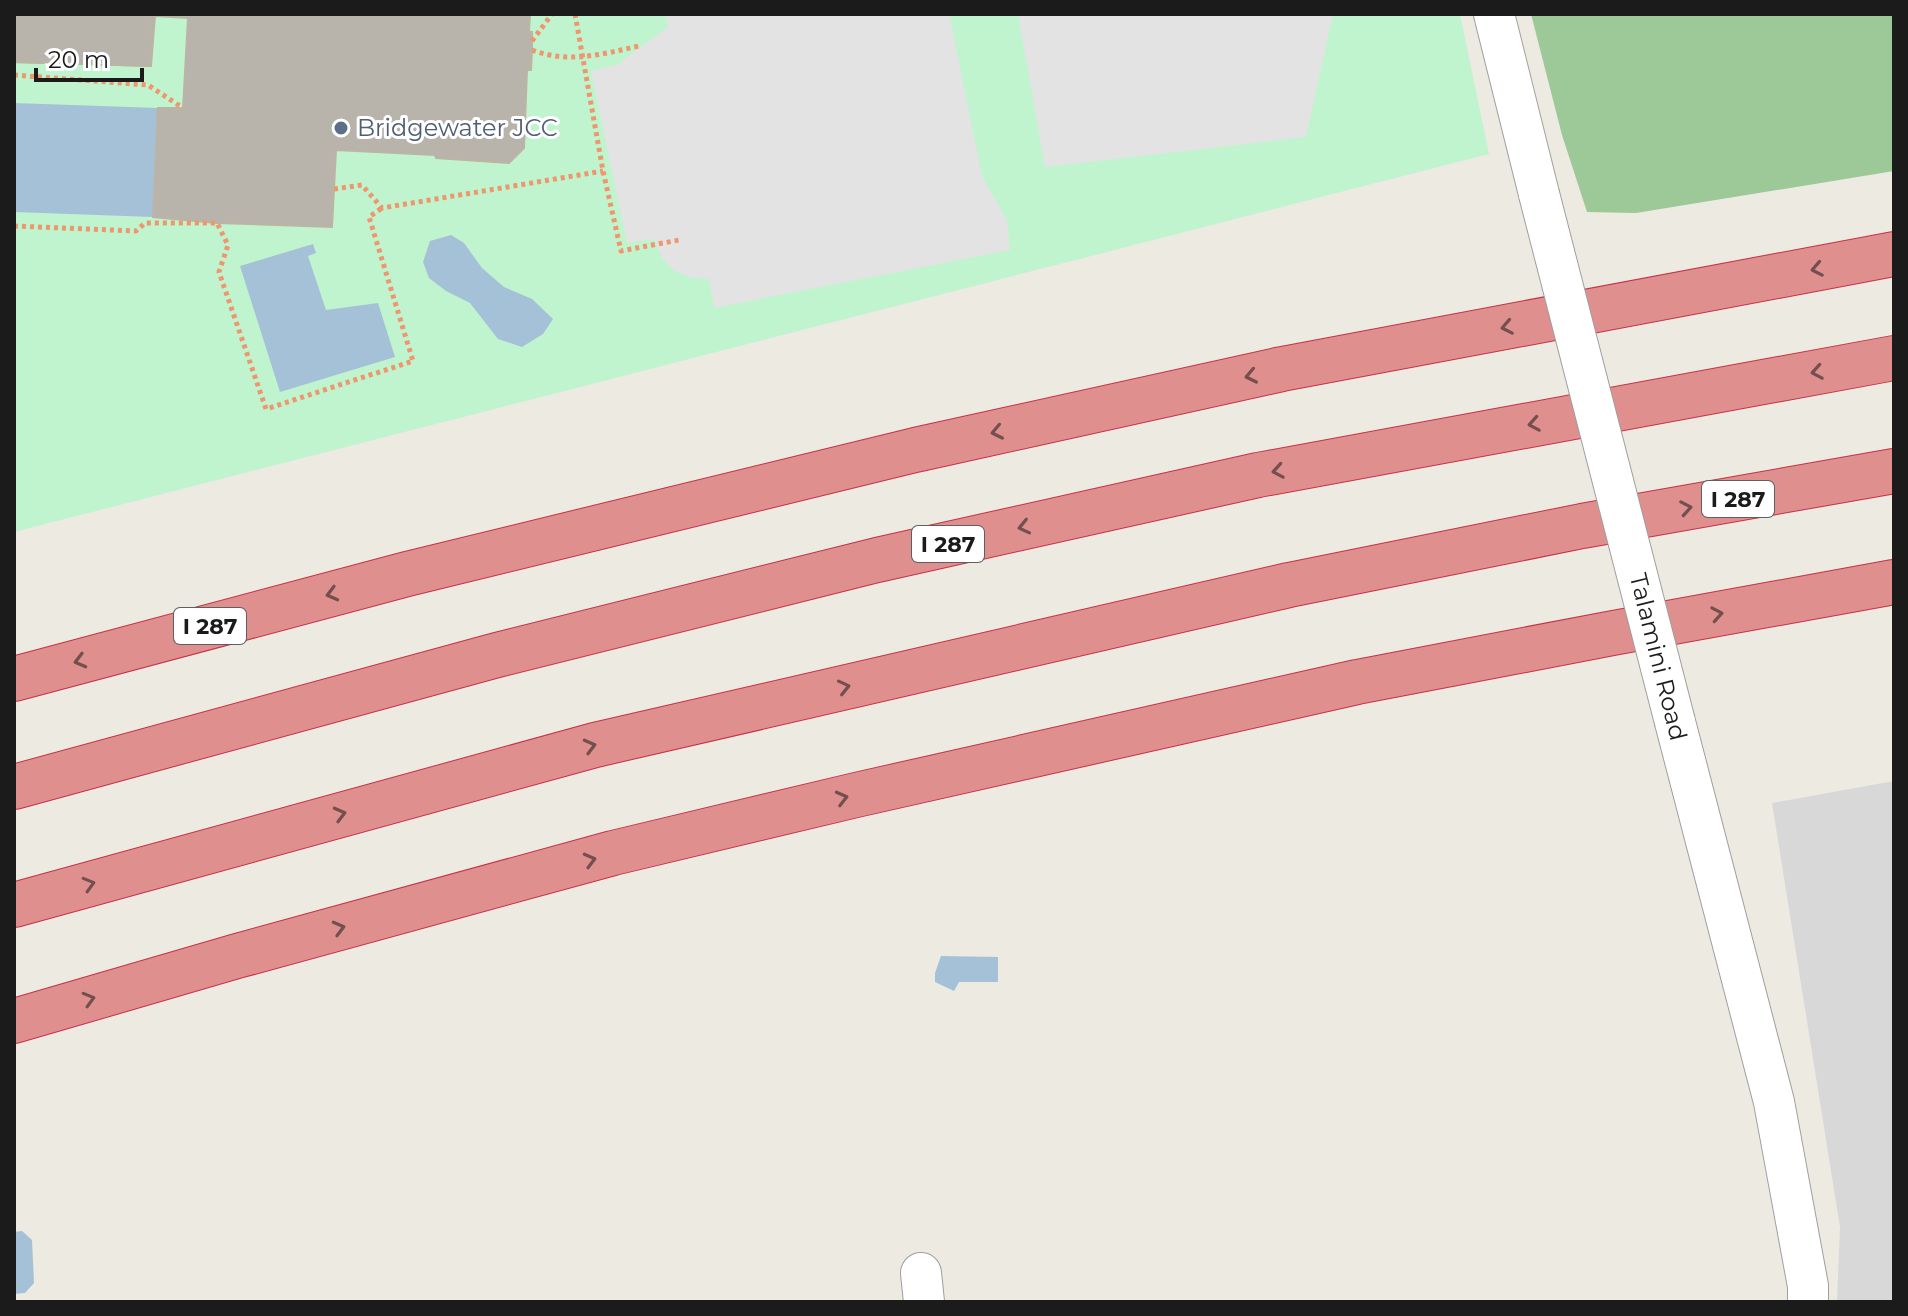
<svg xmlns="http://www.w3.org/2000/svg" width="1908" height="1316" font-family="Montserrat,sans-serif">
  <rect width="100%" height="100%" fill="#eceae1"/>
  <!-- residential -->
  <path fill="#d9d8d8" d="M1894 781V1302H1837L1840 1227 1772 803Z"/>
  <!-- forest -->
  <path fill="#9dc898" d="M1531 14H1894V171L1636 213 1587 212 1562 135Z"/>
  <!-- park -->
  <path fill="#bff4ce" d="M14 14H1460L1489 154 14 532Z"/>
  <!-- parking -->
  <g fill="#e3e3e3">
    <path d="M666 14H949L982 176 1007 220 1010 250 714 308 709 279 689 277 673 270 662 258 654 239 627 243 591 71 618 64 668 27Z"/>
    <path d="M1018 14H1333L1306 137 1045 167Z"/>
  </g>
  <!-- water -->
  <g fill="#a4c1d7">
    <path d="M14 103 158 108 153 217 14 212Z"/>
    <path d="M451 235 464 243 482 268 504 287 532 299 553 319 543 334 522 347 498 339 470 303 446 291 429 278 423 262 430 241Z"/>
    <path d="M313 244 316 253 308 256 326 310 378 303 395 357 280 392 240 266Z"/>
    <path d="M941 956 998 957V982H959L954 991 935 982V973Z"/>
    <path d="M22 1231 32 1240 34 1283 25 1293 14 1294V1232Z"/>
  </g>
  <!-- building -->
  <g fill="#b8b3ab" stroke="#bcb4a5" stroke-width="2">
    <path d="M14 14H530L529 32H532V50L531 70H527L524 148 509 163 436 158 435 155 336 150 332 227 217 223 153 217 158 108H183L188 18 155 16 151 66 14 62Z"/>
    <path d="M14 14H152L149 66 14 62Z"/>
  </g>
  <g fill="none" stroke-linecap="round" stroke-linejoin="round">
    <defs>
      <g id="minor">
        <path d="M1494 14 1539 194"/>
        <path d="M1675 722 1774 1102 1808 1286V1302"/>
        <path d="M921 1273 924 1302"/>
      </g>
      <g id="highway">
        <path d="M14 679 407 574 915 450 1282 369 1894 254"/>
        <path d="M14 787 497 655 877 560 1258 475 1894 358"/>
        <path d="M14 905 595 745 1289 585 1582 526 1894 471"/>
        <path d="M14 1021 237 956 613 853 856 795 1357 682 1613 633 1894 582"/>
      </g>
    </defs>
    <!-- minor casing -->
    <use href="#minor" stroke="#9f9f9f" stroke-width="42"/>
    <!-- highway casing -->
    <use href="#highway" stroke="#c83045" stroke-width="46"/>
    <!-- path -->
    <g stroke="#ef966f" stroke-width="5" stroke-dasharray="4 4" stroke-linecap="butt">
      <path d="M575 14 603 171 621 251 679 240"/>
      <path d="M532 41 552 14"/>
      <path d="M532 50C569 64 602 54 639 46"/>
      <path d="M14 75 148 85 183 108"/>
      <path d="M334 189 362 185 382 208 603 171"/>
      <path d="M14 226 136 231 145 223H217L228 245 219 272 266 409 413 361 369 217 382 208"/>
    </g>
    <!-- minor -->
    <use href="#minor" stroke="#fff" stroke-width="40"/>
    <!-- highway -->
    <use href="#highway" stroke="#df8f8d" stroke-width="44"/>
    <defs>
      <path id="minor-bridge" d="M1539 194 1675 722"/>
    </defs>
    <!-- minor-bridge casing -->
    <use href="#minor-bridge" stroke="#9f9f9f" stroke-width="42" stroke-linecap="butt"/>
    <!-- minor-bridge -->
    <use href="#minor-bridge" stroke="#fff" stroke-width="40"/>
  </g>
  <!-- one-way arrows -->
  <defs><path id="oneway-chevron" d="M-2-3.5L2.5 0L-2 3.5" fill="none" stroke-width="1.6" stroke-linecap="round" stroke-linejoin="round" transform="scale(2)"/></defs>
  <g stroke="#734f4e">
    <use href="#oneway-chevron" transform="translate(1817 269) rotate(169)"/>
    <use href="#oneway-chevron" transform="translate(1507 327) rotate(169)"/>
    <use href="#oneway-chevron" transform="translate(1817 372) rotate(170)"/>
    <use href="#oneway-chevron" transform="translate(1251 376) rotate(168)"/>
    <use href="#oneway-chevron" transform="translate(1534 424) rotate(170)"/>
    <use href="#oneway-chevron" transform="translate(997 432) rotate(168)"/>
    <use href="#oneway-chevron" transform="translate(1278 471) rotate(170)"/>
    <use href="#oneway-chevron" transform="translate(1686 508) rotate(-10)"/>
    <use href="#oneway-chevron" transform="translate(1024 527) rotate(167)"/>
    <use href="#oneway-chevron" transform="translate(332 594) rotate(165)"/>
    <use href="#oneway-chevron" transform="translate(1717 614) rotate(-10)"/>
    <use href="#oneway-chevron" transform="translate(80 661) rotate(165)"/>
    <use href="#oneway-chevron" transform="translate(844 687) rotate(-13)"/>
    <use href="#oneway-chevron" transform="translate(590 746) rotate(-15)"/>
    <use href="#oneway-chevron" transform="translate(842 798) rotate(-14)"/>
    <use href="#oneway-chevron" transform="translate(340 814) rotate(-15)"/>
    <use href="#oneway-chevron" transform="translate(590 860) rotate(-15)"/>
    <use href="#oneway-chevron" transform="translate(89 884) rotate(-16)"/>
    <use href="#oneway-chevron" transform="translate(339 928) rotate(-15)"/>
    <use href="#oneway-chevron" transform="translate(89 999) rotate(-16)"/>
  </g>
  <!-- markers -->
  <circle fill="#5c6f8a" stroke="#fff" stroke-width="3" cx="341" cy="128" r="8"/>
  <g text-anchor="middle" stroke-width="6" stroke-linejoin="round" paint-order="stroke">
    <!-- shield labels -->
    <g fill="#fff" stroke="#5f5f5f" stroke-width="2">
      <rect x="1702" y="481" width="72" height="36" rx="6"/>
      <rect x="912" y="526" width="72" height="36" rx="6"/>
      <rect x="174" y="608" width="72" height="36" rx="6"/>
    </g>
    <g font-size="22" font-weight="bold" fill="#1b1b1b">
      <text x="1738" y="507">I 287</text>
      <text x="948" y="552">I 287</text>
      <text x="210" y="634">I 287</text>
    </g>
    <!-- service labels -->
    <g font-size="24" fill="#4e5e75" stroke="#fff" text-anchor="start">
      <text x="357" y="136">Bridgewater JCC</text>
    </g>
    <!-- street labels -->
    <g font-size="24" fill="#1b1b1b" stroke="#fff">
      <text transform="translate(1658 657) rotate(76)" y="8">Talamini Road</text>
    </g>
  </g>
  <!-- border -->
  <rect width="1908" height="1316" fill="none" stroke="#1b1b1b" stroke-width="32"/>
  <!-- scale -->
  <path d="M36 68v12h106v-12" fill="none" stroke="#1b1b1b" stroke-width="4"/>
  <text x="48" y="68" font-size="24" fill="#1b1b1b" stroke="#ffffff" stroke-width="6" paint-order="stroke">20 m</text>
</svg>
